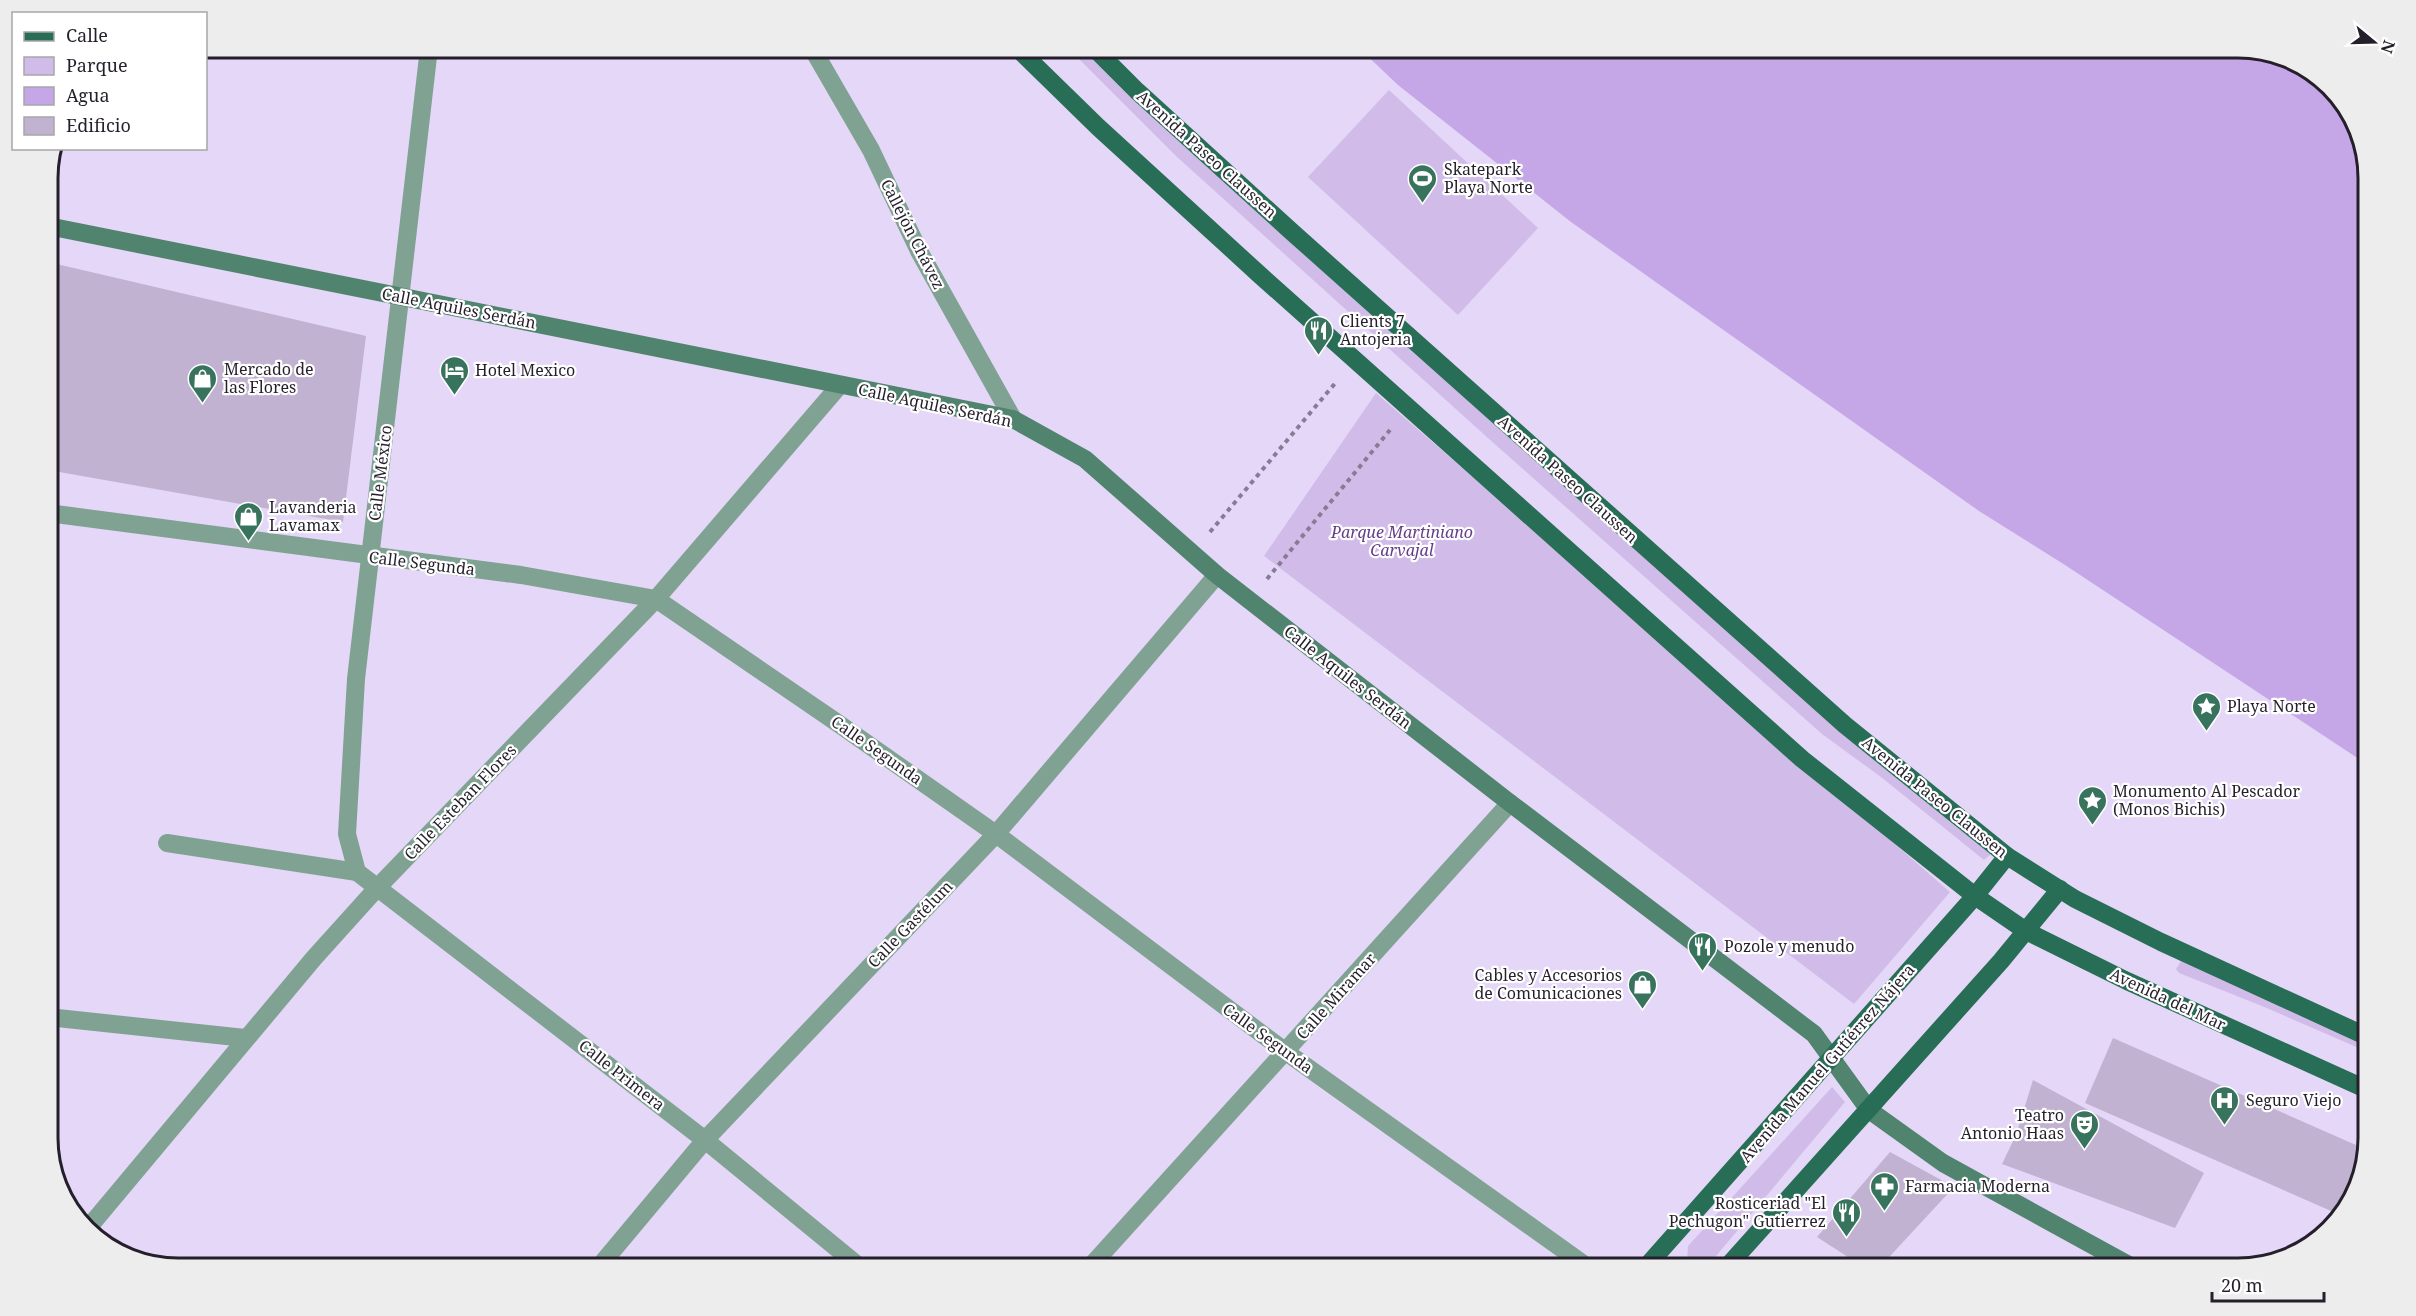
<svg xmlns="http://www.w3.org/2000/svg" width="2416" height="1316" font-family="'Noto Serif',serif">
  <rect width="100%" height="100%" fill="#e5d7f7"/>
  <!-- green -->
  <g fill="#d1bce9">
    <path d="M1068 48H1089L1992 849 1990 855 1984 860 1881 777 1822 734 1489 439 1176 156Z"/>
    <path d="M1389 90 1538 228 1458 315 1308 177Z"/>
    <path d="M1376 393 1950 892 1854 1004 1264 556Z"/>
    <path d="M2183 958 2368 1043V1052L2262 1006 2179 973 2176 969Z"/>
    <path d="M1832 1087 1845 1102 1706 1268 1687 1262 1688 1246Z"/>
  </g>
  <!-- water -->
  <path fill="#c5a7e8" d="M1359 48H2238L2296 62 2346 106 2368 170V765L2065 565 1979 511 1571 222 1398 85Z"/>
  <!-- building -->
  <g fill="#c0b2d0">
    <path d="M48 262 366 336 343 522 48 470Z"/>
    <path d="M2113 1038 2365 1149 2354 1196 2338 1214 2085 1103Z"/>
    <path d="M2033 1080 2204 1173 2175 1228 2002 1164 2016 1135Z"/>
    <path d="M1890 1152 1954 1187 1879 1268H1865L1817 1237Z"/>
  </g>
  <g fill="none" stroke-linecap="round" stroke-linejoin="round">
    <!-- path -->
    <g stroke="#877c93" stroke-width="4" stroke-dasharray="4.5 4.5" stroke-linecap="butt">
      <path d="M1210 532 1337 381"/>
      <path d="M1267 579 1390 430"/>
    </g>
    <!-- street -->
    <g stroke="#80a293" stroke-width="18">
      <path d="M429 48 356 679 347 834 357 872 705 1140 861 1268"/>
      <path d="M812 48 871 150 919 251 1013 419"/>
      <path d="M48 513 521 575 656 599 839 724 996 834 1286 1052 1589 1268"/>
      <path d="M167 843 357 872"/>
      <path d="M48 1017 245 1038"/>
      <path d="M89 1227 314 958 378 887 656 599 840 385"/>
      <path d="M598 1268 705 1140 996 834 1217 575"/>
      <path d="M1089 1268 1510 803"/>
    </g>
    <!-- secondary -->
    <path stroke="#50846f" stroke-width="18" d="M48 226 1013 419 1085 459 1217 575 1510 803 1814 1034 1869 1110 1943 1163 2134 1268"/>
    <!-- primary -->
    <g stroke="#286e56" stroke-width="18">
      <path d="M1017 48 1098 127 1261 276 1802 759 1975 896 2026 931 2127 981 2368 1090"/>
      <path d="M1094 48 1137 91 1292 232 1845 725 2007 856 2075 899 2161 942 2368 1037"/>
      <path d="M1645 1268 1975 896 2007 856"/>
      <path d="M1726 1268 2001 961 2060 889"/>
    </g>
  </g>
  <!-- icons -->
  <defs>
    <symbol id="stadium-pin" viewBox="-11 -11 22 30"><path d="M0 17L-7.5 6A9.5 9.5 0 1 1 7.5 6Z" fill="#38735d" stroke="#fff"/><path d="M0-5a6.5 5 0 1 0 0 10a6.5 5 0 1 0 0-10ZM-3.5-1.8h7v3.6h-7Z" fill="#fff"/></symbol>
    <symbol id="restaurant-pin" viewBox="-11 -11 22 30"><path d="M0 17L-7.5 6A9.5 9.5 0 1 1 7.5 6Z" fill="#38735d" stroke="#fff"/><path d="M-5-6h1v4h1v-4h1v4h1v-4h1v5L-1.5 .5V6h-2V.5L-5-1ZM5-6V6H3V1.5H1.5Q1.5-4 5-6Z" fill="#fff"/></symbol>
    <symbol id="hotel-pin" viewBox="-11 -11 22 30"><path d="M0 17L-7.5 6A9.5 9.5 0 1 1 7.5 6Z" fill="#38735d" stroke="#fff"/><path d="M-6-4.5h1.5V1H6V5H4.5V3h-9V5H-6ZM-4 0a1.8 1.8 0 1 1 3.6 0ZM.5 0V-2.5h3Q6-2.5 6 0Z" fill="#fff"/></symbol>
    <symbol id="shop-pin" viewBox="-11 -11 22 30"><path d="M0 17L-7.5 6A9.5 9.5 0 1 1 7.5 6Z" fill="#38735d" stroke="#fff"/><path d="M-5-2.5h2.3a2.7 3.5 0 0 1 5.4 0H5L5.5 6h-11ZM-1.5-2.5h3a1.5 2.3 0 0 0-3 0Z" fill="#fff"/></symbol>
    <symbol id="sight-pin" viewBox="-11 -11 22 30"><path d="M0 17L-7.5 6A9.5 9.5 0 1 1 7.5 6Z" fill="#38735d" stroke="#fff"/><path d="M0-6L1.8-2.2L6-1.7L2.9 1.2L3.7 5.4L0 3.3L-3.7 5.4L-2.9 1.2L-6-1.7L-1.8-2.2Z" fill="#fff"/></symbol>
    <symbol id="hospital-pin" viewBox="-11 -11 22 30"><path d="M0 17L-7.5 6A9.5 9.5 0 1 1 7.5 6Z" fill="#38735d" stroke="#fff"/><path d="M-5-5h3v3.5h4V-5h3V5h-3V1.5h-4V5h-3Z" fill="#fff"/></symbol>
    <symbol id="theatre-pin" viewBox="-11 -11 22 30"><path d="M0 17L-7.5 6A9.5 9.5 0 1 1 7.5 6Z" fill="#38735d" stroke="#fff"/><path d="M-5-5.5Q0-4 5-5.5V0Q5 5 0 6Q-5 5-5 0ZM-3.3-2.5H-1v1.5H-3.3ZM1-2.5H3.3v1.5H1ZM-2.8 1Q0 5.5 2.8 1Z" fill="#fff"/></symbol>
    <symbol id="pharmacy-pin" viewBox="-11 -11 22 30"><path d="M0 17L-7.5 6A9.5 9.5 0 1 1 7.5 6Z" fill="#38735d" stroke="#fff"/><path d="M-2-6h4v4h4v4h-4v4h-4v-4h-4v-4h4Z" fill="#fff"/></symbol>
  </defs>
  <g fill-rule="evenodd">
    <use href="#stadium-pin" x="1406" y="162" width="33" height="45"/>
    <use href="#restaurant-pin" x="1302" y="314" width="33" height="45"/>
    <use href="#hotel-pin" x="438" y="354" width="33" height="45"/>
    <use href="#shop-pin" x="186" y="362" width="33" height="45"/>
    <use href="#shop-pin" x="232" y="500" width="33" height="45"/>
    <use href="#sight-pin" x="2190" y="690" width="33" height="45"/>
    <use href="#sight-pin" x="2076" y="784" width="33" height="45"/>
    <use href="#restaurant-pin" x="1686" y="930" width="33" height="45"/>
    <use href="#shop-pin" x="1626" y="968" width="33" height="45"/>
    <use href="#hospital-pin" x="2208" y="1084" width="33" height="45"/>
    <use href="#theatre-pin" x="2068" y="1108" width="33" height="45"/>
    <use href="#pharmacy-pin" x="1868" y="1170" width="33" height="45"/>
    <use href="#restaurant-pin" x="1830" y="1196" width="33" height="45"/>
  </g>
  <g text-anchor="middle" stroke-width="4.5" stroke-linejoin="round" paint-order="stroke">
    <!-- street labels -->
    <g font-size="16" fill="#251f2b" stroke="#fff">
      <text transform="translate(1207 154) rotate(42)" y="6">Avenida Paseo Claussen</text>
      <text transform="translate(913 234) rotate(63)" y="6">Callejón Chávez</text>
      <text transform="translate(459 308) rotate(11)" y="6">Calle Aquiles Serdán</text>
      <text transform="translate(935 405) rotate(12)" y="6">Calle Aquiles Serdán</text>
      <text transform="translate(380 473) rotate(-83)" y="6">Calle México</text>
      <text transform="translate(1568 479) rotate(42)" y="6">Avenida Paseo Claussen</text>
      <text transform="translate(422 563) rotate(7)" y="6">Calle Segunda</text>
      <text transform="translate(1348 677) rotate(38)" y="6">Calle Aquiles Serdán</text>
      <text transform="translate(877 750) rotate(35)" y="6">Calle Segunda</text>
      <text transform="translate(1935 797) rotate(39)" y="6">Avenida Paseo Claussen</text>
      <text transform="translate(460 802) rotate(-46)" y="6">Calle Esteban Flores</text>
      <text transform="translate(910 924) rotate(-46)" y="6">Calle Gastélum</text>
      <text transform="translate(1336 996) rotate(-48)" y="6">Calle Miramar</text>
      <text transform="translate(2168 999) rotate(25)" y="6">Avenida del Mar</text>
      <text transform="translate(1268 1038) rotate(36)" y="6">Calle Segunda</text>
      <text transform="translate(1827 1063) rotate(-49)" y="6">Avenida Manuel Gutiérrez Nájera</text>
      <text transform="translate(622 1075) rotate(38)" y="6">Calle Primera</text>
    </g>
    <!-- poi labels -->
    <g font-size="16" fill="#251f2b" stroke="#fff" text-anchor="start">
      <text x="1444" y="175">Skatepark<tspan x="1444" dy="18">Playa Norte</tspan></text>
      <text x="1340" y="327">Clients 7<tspan x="1340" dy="18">Antojeria</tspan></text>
      <text x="224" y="375">Mercado de<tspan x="224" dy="18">las Flores</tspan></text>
      <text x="475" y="376">Hotel Mexico</text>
      <text x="269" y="513">Lavanderia<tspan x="269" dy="18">Lavamax</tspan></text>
      <text x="2227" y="712">Playa Norte</text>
      <text x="2113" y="797">Monumento Al Pescador<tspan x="2113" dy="18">(Monos Bichis)</tspan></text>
      <text x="1724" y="952">Pozole y menudo</text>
      <text x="1622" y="981" text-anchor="end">Cables y Accesorios<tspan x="1622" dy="18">de Comunicaciones</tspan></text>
      <text x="2246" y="1106">Seguro Viejo</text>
      <text x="2064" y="1121" text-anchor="end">Teatro<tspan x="2064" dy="18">Antonio Haas</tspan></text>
      <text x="1905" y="1192">Farmacia Moderna</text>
      <text x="1826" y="1209" text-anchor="end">Rosticeriad "El<tspan x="1826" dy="18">Pechugon" Gutierrez</tspan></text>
    </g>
    <!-- park labels -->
    <g font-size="16" font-style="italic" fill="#653e8a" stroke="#fff">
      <text x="1402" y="538">Parque Martiniano<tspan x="1402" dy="18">Carvajal</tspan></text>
    </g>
  </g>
  <!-- crop -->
  <path d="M0 0H2416V1316H0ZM178 58H2238A120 120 0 0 1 2358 178V1138A120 120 0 0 1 2238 1258H178A120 120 0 0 1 58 1138V178A120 120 0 0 1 178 58Z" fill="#eeedee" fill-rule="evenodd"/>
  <path fill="none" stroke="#251f2b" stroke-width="3" d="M178 58H2238A120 120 0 0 1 2358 178V1138A120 120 0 0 1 2238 1258H178A120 120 0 0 1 58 1138V178A120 120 0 0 1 178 58Z"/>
  <!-- legend -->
  <rect x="12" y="12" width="195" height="138" fill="#ffffff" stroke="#a8a5aa" stroke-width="1.5"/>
  <rect x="24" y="32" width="30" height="9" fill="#286e56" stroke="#a8a5aa" stroke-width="1.5"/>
  <text x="66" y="42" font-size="18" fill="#251f2b">Calle</text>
  <rect x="24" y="57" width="30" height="18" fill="#d1bce9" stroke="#a8a5aa" stroke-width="1.5"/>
  <text x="66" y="72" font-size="18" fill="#251f2b">Parque</text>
  <rect x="24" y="87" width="30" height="18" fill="#c5a7e8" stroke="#a8a5aa" stroke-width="1.5"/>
  <text x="66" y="102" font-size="18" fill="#251f2b">Agua</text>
  <rect x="24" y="117" width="30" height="18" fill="#c0b2d0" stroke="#a8a5aa" stroke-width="1.5"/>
  <text x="66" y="132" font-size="18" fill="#251f2b">Edificio</text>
  <!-- north arrow -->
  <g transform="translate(2374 42) rotate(109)" stroke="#ffffff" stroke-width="4.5" paint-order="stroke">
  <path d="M0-4.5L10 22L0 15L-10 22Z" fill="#251f2b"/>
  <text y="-9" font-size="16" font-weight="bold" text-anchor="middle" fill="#251f2b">N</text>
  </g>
  <!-- scale -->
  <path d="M2212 1292v9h112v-9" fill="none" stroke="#251f2b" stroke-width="3"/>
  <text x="2221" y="1292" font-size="18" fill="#251f2b" stroke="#ffffff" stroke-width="4.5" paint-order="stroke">20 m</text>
</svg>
